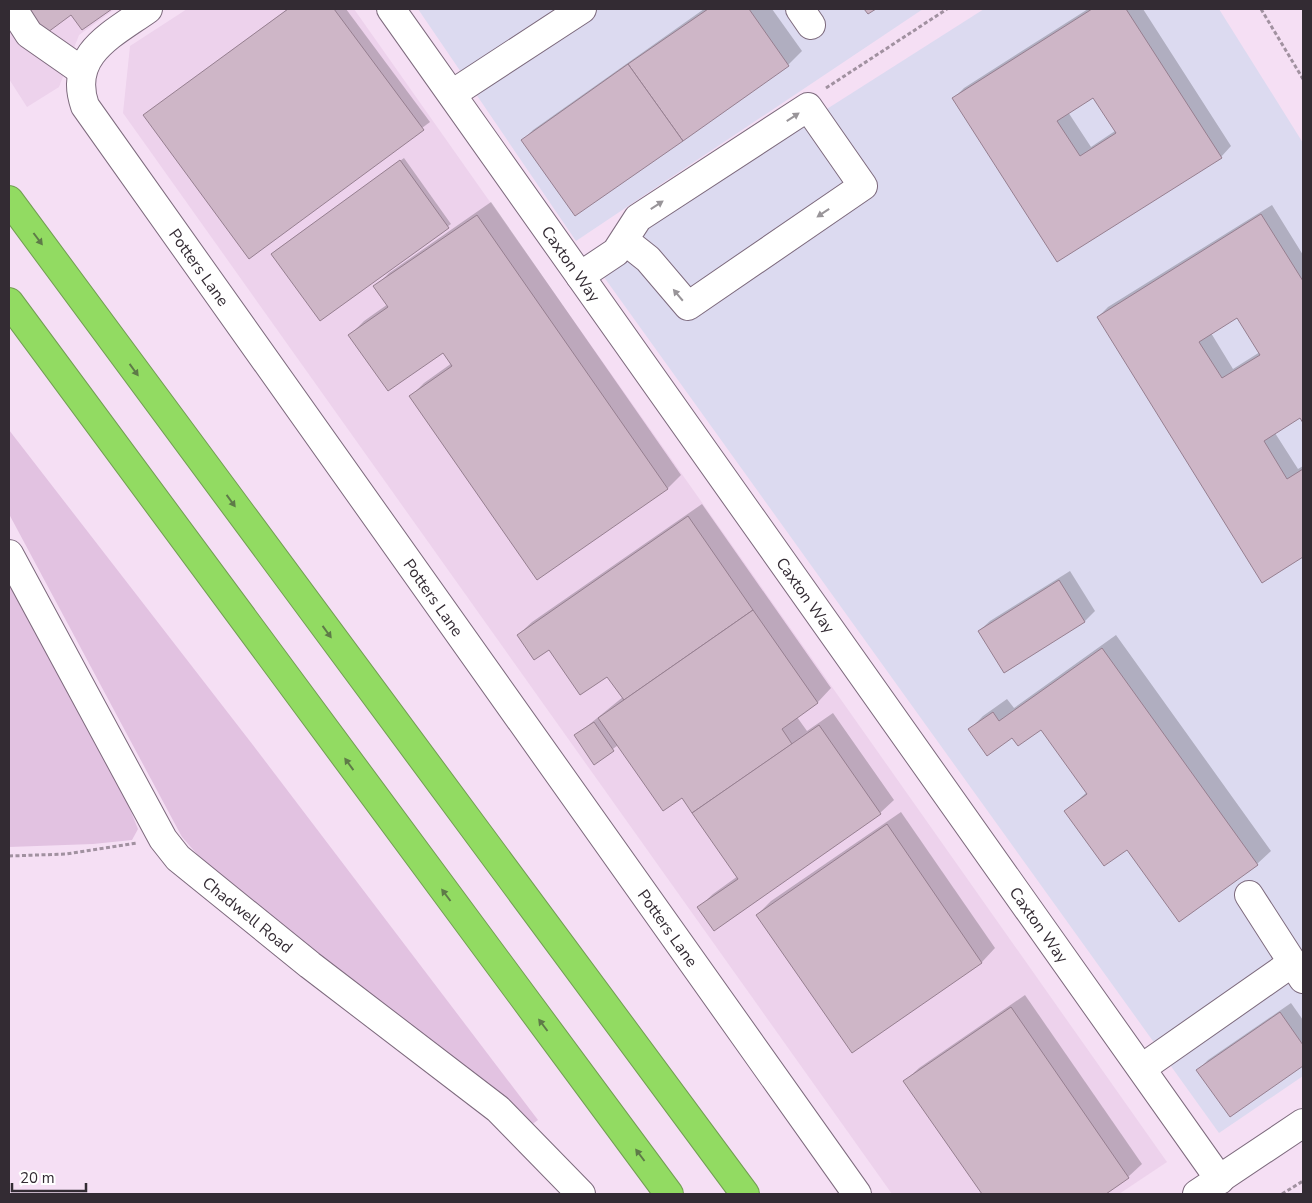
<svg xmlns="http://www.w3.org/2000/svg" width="1312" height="1203" font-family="'Nunito Sans',sans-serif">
  <rect width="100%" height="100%" fill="#f5dff4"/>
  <!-- commercial -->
  <g fill="#dcdaf0">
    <path d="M418 9H923L576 241Z"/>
    <path d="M984 9H1219L1303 143V1076L1219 1133 591 259Z"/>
  </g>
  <!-- built -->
  <g fill="#edd2ec">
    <path d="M9 9H115L79 35 59 87 27 107 9 79Z"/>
    <path d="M187 9H354L1167 1162 1119 1194H892L123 113 130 46Z"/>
  </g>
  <!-- green -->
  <g fill="#e2c2e1">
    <path d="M9 430 259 753 538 1120 527 1128 202 860 182 837 9 514Z"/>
    <path d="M9 569 102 740 138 829 132 840 93 844 9 847Z"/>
  </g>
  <!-- shadow -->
  <g fill="#0003" fill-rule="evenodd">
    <path d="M26 9H109L82 29 71 14Z"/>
    <path d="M288 9H346L430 122 250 257 152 109Z"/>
    <path d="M704 9H772L802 51 788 65 523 140 533 130Z"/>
    <path d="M1088 9H1143L1231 146 1221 157 1058 260 954 98 964 88ZM1093 96 1115 131 1091 147 1068 112Z"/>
    <path d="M404 158 451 224 320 319 275 251Z"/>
    <path d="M491 202 681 475 668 488 537 579 410 397 424 383 452 363 444 351 350 335 364 321 388 304 375 287 389 273Z"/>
    <path d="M1272 205 1303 255V420L1301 416 1275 433 1298 469 1303 466V556L1263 581 1098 317 1108 307ZM1238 317 1260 352 1233 369 1211 333Z"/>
    <path d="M702 504 831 688 818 702 797 717 807 731 833 713 894 800 880 813 699 907 713 894 738 876 682 796 618 745 595 763 575 736 623 697 608 675 518 635 532 622Z"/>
    <path d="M1070 571 1095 611 1085 621 1004 671 979 631 990 621Z"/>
    <path d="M1116 635 1271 851 1257 864 1066 811 1087 792 1041 728 1012 737 970 729 983 716 1007 699 1014 708Z"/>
    <path d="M901 812 995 948 982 962 852 1051 757 915 771 901Z"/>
    <path d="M1025 995 1142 1164 1128 1177 1104 1194H983L905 1081 919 1068Z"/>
    <path d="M1291 1003 1303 1020V1064L1230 1116 1198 1070 1208 1060Z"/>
  </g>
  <!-- building -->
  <g fill="#ceb6c7" stroke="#967f90" fill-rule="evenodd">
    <path d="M25 9H112L82 30 71 15 44 35Z"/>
    <path d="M288 9H334L424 130 249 259 143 115Z"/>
    <path d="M708 9H749L789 66 683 141 628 64Z"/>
    <path d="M864 9H876L868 14Z"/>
    <path d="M1092 9H1126L1222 158 1057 262 952 98ZM1093 98 1116 133 1080 156 1057 121Z"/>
    <path d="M628 64 683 141 575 216 521 140Z"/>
    <path d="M400 160 449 228 320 321 271 254Z"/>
    <path d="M1261 214 1303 281V423L1300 418 1264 441 1287 479 1303 469V557L1262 583 1097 317ZM1237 318 1260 355 1222 378 1199 342Z"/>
    <path d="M477 215 668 489 537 580 409 396 452 366 443 353 388 391 348 335 388 307 373 286Z"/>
    <path d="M688 516 753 610 624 700 607 677 580 695 549 650 534 660 517 635Z"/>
    <path d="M1059 580 1085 622 1004 673 978 631Z"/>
    <path d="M753 610 818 703 782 729 792 744 692 813 682 798 663 811 598 718Z"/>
    <path d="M1102 648 1258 865 1179 922 1127 850 1104 866 1064 811 1087 794 1041 730 1018 746 1012 738 987 756 968 729 993 712 999 721Z"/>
    <path d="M594 722 614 751 594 765 574 735Z"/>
    <path d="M819 725 881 814 714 931 697 907 738 879 692 813Z"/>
    <path d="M887 824 982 963 852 1053 756 915Z"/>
    <path d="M1011 1007 1129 1178 1106 1194H982L903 1081Z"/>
    <path d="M1280 1012 1303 1045V1066L1230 1117 1196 1070Z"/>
  </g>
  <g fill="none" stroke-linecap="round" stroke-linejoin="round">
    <defs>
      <g id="minor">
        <path d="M13 9 29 34 82 71"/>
        <path id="s1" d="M148 9C113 34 67 55 85 106L857 1194"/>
        <path id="s2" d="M391 9 1220 1180"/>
        <path d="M800 9 811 25"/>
        <path d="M452 94 582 9"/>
        <path d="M580 276 616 252 638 218 808 107 863 186 688 306 648 259 624 240"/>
        <path id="s3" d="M9 554 163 839 178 858 310 965 498 1109 581 1194"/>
        <path d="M1249 895 1303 979"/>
        <path d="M1142 1068 1292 963"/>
        <path d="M1197 1194 1303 1123"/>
      </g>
      <g id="highway">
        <path d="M9 200 745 1194"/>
        <path d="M9 302 669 1194"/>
      </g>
    </defs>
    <!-- minor casing -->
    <use href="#minor" stroke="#7d6a7d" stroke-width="30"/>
    <!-- highway casing -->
    <use href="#highway" stroke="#719d52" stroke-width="30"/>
    <!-- path -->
    <g stroke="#a191a0" stroke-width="3" stroke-dasharray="4 2.5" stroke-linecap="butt">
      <path d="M1261 9 1303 79"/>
      <path d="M826 88 947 9"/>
      <path d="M9 856 66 854 137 843"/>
      <path d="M1282 1194 1303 1181"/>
    </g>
    <!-- minor -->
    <use href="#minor" stroke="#fff" stroke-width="28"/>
    <!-- highway -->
    <use href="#highway" stroke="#92db62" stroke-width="28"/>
  </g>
  <!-- one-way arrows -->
  <defs><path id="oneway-solid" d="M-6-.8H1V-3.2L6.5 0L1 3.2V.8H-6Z" transform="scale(1.25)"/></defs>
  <g fill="#999599">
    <use href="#oneway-solid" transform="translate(793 117) rotate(-33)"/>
    <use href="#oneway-solid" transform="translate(657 205) rotate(-33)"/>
    <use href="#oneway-solid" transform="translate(823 213) rotate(146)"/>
    <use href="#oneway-solid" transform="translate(678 295) rotate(-130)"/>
  </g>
  <g fill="#5e7a48">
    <use href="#oneway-solid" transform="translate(38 239) rotate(53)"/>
    <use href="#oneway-solid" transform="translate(134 370) rotate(54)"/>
    <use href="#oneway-solid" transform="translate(231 501) rotate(54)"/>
    <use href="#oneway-solid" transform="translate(327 632) rotate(54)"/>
    <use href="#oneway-solid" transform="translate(349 764) rotate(-126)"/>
    <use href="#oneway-solid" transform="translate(446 895) rotate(-127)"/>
    <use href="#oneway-solid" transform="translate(543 1025) rotate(-127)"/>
    <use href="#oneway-solid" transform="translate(640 1155) rotate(-127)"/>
  </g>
  <g text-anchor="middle" stroke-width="4" stroke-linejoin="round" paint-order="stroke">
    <!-- street labels -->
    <g font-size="16" fill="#332b33" stroke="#fff">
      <text dy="6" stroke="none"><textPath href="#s2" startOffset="312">Caxton Way</textPath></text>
      <text dy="6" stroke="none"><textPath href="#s1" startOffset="325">Potters Lane</textPath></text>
      <text dy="6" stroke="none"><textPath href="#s2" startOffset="718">Caxton Way</textPath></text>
      <text dy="6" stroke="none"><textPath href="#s1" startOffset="730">Potters Lane</textPath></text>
      <text dy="6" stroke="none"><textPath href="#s3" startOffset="438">Chadwell Road</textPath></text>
      <text dy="6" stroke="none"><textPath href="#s2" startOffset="1122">Caxton Way</textPath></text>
      <text dy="6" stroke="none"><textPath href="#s1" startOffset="1135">Potters Lane</textPath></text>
    </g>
  </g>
  <!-- border -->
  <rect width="1312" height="1203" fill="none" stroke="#332b33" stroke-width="20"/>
  <!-- scale -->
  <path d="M12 1183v8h74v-8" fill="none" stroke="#332b33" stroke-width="2.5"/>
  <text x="20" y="1183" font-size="15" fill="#332b33" stroke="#ffffff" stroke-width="4" paint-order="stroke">20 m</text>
</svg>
